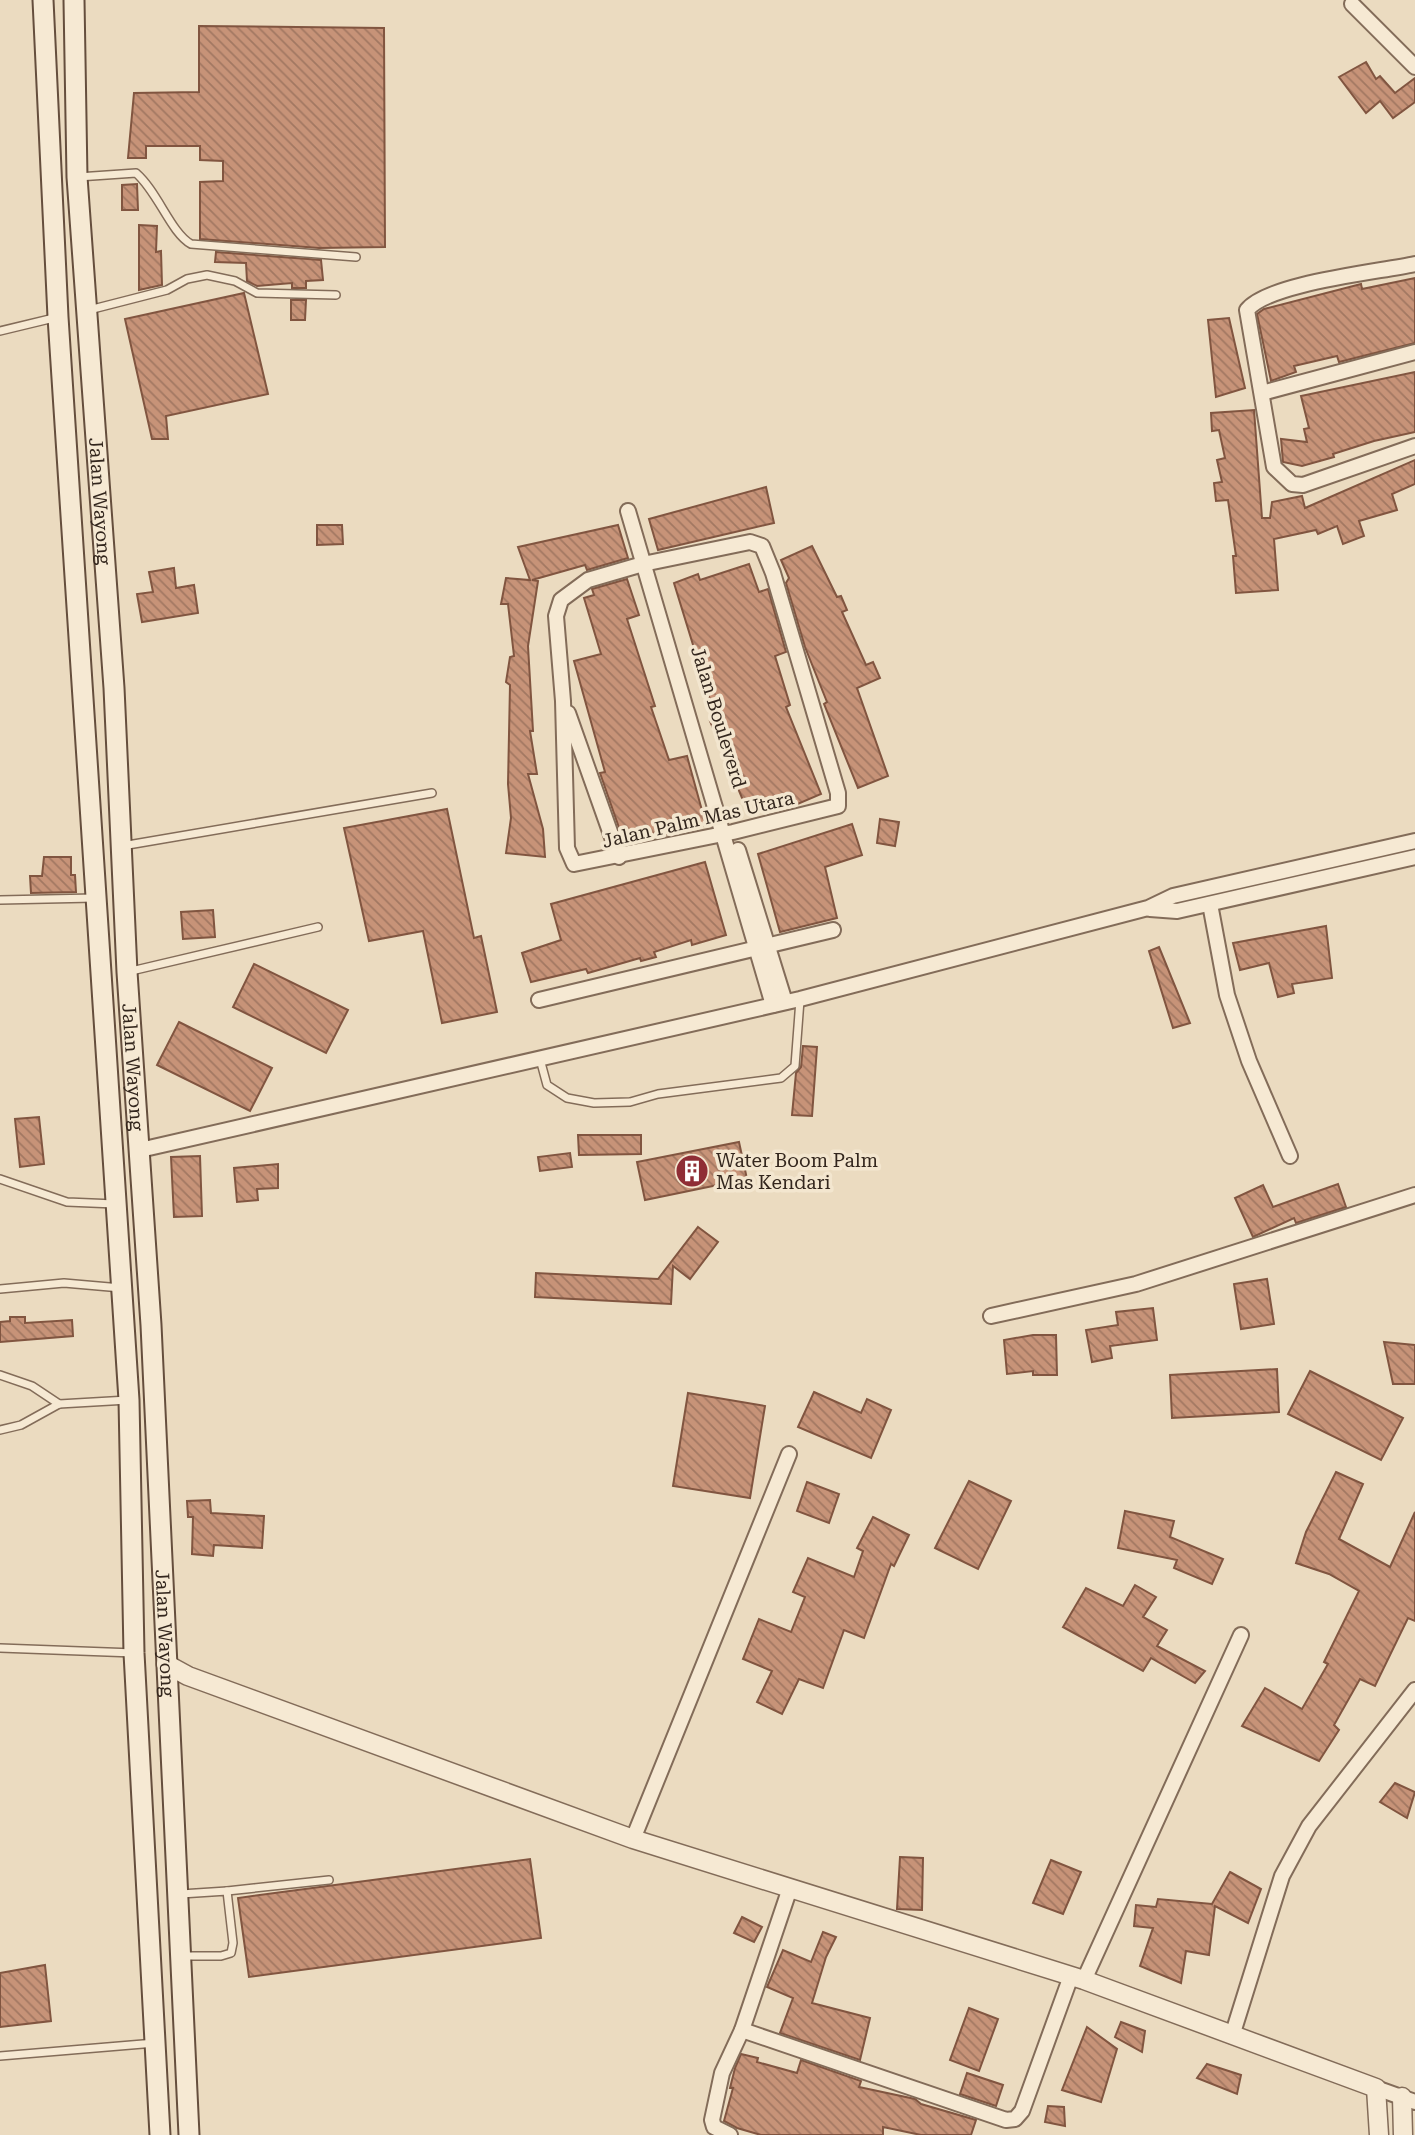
<svg xmlns="http://www.w3.org/2000/svg" width="1415" height="2135" font-family="'Roboto Serif',serif">
  <defs>
    <pattern id="building-back-hatch" width="6" height="6" patternUnits="userSpaceOnUse" patternTransform="scale(1.75)"><rect width="6" height="6" fill="#c79378"/><path d="M-1 5l2 2M0 0l6 6M5-1l2 2" fill="none" stroke="#a27862"/></pattern>
  </defs>
  <rect width="100%" height="100%" fill="#ebdbc0"/>
  <!-- building -->
  <g fill="url(#building-back-hatch)" stroke="#815540" stroke-width="2">
    <path d="M199 26 384 28 385 247 319 248 200 239V182L223 181V161L200 160V146H146V158H128L134 93 199 92Z"/>
    <path d="M1366 62 1376 79 1380 76 1395 93 1415 78V102L1393 118 1380 101 1366 113 1339 77Z"/>
    <path d="M137 184 138 210H122V185Z"/>
    <path d="M139 225 157 226 156 252 161 251 162 285 139 290Z"/>
    <path d="M216 252 321 260 323 280 306 281V288H292V283L257 286 247 281 246 263 215 262Z"/>
    <path d="M1415 278V343L1339 362 1337 356 1294 366 1296 372 1271 381 1257 314 1264 309 1361 284 1362 289Z"/>
    <path d="M244 293 268 394 166 416 168 439H152L125 319Z"/>
    <path d="M291 300H306L305 320H291Z"/>
    <path d="M1229 318 1245 388 1216 397 1208 320Z"/>
    <path d="M1415 372V432L1374 441 1333 454 1334 457 1302 466 1283 462 1281 439 1307 442 1304 429 1309 428 1301 396Z"/>
    <path d="M1254 410 1262 518H1270L1272 502 1302 496 1305 508 1415 460V484L1392 494 1397 510 1359 521 1364 536 1343 544 1337 526 1318 534 1316 530 1274 539 1278 590 1236 593 1233 556H1236L1228 500 1216 501 1214 483 1222 482 1217 460 1225 458 1219 430 1212 431 1211 413Z"/>
    <path d="M766 487 774 523 658 550 649 519Z"/>
    <path d="M317 525H342L343 544 317 545Z"/>
    <path d="M618 525 628 558 587 570 585 565 532 580 538 581 528 646 533 731H530L537 774H528L543 829 545 857 506 853 511 818 508 784 510 685 506 682 510 657 514 656 508 604H501L506 578 530 580 518 547Z"/>
    <path d="M812 546 837 597 841 596 847 610 842 612 866 665 873 662 880 678 857 688 888 776 858 788 824 704 827 702 805 647 786 583 789 578 781 560Z"/>
    <path d="M749 564 759 592 768 589 786 652 775 656 790 705 786 707 821 794 793 806 788 794 747 810 710 721 715 719 708 701 710 700 674 583 698 574 700 580Z"/>
    <path d="M174 568 176 588 194 585 198 613 142 622 137 594 153 592 149 572Z"/>
    <path d="M627 579 639 615 627 619 655 706 651 707 669 760 687 756 706 825 660 836 659 832 624 842 600 773 605 772 574 661 601 654 584 598 594 595 592 589Z"/>
    <path d="M447 809 474 938 481 936 497 1012 442 1023 423 931 369 941 344 828Z"/>
    <path d="M880 819 899 822 895 846 877 843Z"/>
    <path d="M852 824 862 855 825 867 837 918 780 932 758 854Z"/>
    <path d="M44 857H71V875H75L76 892 31 893 30 876H42Z"/>
    <path d="M705 862 726 935 692 945 691 940 654 952 656 957 641 961 640 958 588 973 586 969 531 982 522 953 561 940 551 904Z"/>
    <path d="M213 910 215 937 183 939 181 912Z"/>
    <path d="M1326 926 1332 978 1292 984 1294 993 1278 997 1269 963 1240 970 1233 943Z"/>
    <path d="M1159 947 1190 1023 1173 1028 1149 951Z"/>
    <path d="M254 964 348 1010 326 1053 233 1007Z"/>
    <path d="M179 1022 272 1068 250 1111 157 1065Z"/>
    <path d="M803 1046 817 1047 812 1116 792 1115 796 1073 801 1067Z"/>
    <path d="M39 1117 44 1164 20 1167 15 1119Z"/>
    <path d="M578 1135H641V1154L579 1155Z"/>
    <path d="M739 1142 747 1179 645 1200 637 1162Z"/>
    <path d="M570 1153 572 1167 540 1171 538 1157Z"/>
    <path d="M200 1156 202 1216 174 1217 171 1157Z"/>
    <path d="M278 1164V1188L257 1189 258 1200 237 1202 234 1168Z"/>
    <path d="M1338 1184 1346 1207 1296 1223 1294 1218 1253 1237 1235 1198 1263 1185 1273 1207Z"/>
    <path d="M698 1227 718 1242 690 1279 673 1266 671 1304 535 1297 536 1273 658 1279Z"/>
    <path d="M1267 1279 1274 1324 1241 1329 1234 1284Z"/>
    <path d="M1153 1308 1157 1340 1110 1346 1112 1358 1092 1362 1086 1330 1118 1325 1116 1312Z"/>
    <path d="M10 1317H25V1323L72 1320 73 1336 0 1342V1322L10 1321Z"/>
    <path d="M1033 1335H1056L1057 1375H1033V1371L1007 1374 1004 1340Z"/>
    <path d="M1384 1342 1415 1345V1384H1393Z"/>
    <path d="M1277 1369 1279 1412 1172 1418 1170 1375Z"/>
    <path d="M1310 1371 1403 1418 1381 1460 1288 1414Z"/>
    <path d="M814 1392 861 1413 867 1399 891 1410 871 1458 798 1427Z"/>
    <path d="M688 1393 765 1406 750 1498 673 1486Z"/>
    <path d="M1336 1472 1363 1484 1339 1539 1390 1567 1415 1512V1621L1408 1618 1375 1686 1360 1679 1334 1725 1339 1730 1319 1761 1242 1726 1265 1688 1302 1709 1328 1664 1324 1662 1359 1591 1329 1574 1296 1563 1306 1532Z"/>
    <path d="M969 1481 1011 1501 978 1569 935 1548Z"/>
    <path d="M807 1482 839 1494 829 1523 797 1511Z"/>
    <path d="M210 1500 211 1513 264 1516 262 1548 214 1545 213 1556 192 1554 193 1517H188L187 1501Z"/>
    <path d="M1125 1511 1174 1521 1170 1537 1223 1559 1212 1584 1174 1568 1177 1560 1118 1548Z"/>
    <path d="M873 1517 909 1535 894 1566 891 1564 864 1638 844 1630 823 1688 799 1679 782 1714 757 1702 772 1671 743 1659 759 1619 791 1632 805 1597 793 1592 808 1558 854 1577 863 1551 857 1548Z"/>
    <path d="M1135 1585 1156 1597 1143 1617 1167 1630 1157 1646 1205 1671 1195 1683 1151 1658 1143 1671 1063 1627 1086 1588 1123 1606Z"/>
    <path d="M1395 1783 1415 1792 1407 1818 1380 1802Z"/>
    <path d="M900 1857 923 1858 922 1910 897 1909Z"/>
    <path d="M530 1859 541 1938 249 1977 238 1898Z"/>
    <path d="M1051 1860 1081 1872 1063 1914 1033 1903Z"/>
    <path d="M1230 1872 1261 1889 1248 1923 1215 1906 1209 1955 1186 1951 1181 1983 1140 1966 1153 1928 1134 1926 1136 1905 1156 1907 1158 1899 1212 1904Z"/>
    <path d="M742 1917 762 1927 754 1942 734 1933Z"/>
    <path d="M823 1932 836 1937 826 1957 812 2003 870 2018 860 2060 780 2033 793 1998 767 1987 783 1950 811 1962Z"/>
    <path d="M45 1965 51 2021 0 2027V1973Z"/>
    <path d="M969 2008 998 2019 979 2071 950 2060Z"/>
    <path d="M1121 2022 1145 2031 1142 2052 1115 2037Z"/>
    <path d="M1087 2027 1117 2049 1101 2102 1062 2090Z"/>
    <path d="M741 2054 758 2058 757 2062 797 2073 801 2060 861 2081 859 2087 915 2099 921 2104 976 2120 971 2135H921L883 2127V2135H761L737 2128 724 2121 733 2088H730L735 2068Z"/>
    <path d="M1207 2064 1241 2075 1237 2094 1197 2078Z"/>
    <path d="M967 2073 1003 2085 996 2106 960 2094Z"/>
    <path d="M1048 2106 1064 2107 1065 2126 1045 2122Z"/>
  </g>
  <g fill="none" stroke-linecap="round" stroke-linejoin="round">
    <defs>
      <g id="service">
        <path d="M78 177 136 173C158 192 171 233 191 244L356 257"/>
        <path d="M89 310 167 290 187 279 207 275 235 281 257 293 336 295"/>
        <path d="M0 331 58 317"/>
        <path d="M122 846 432 793"/>
        <path d="M0 900 94 898"/>
        <path d="M127 972 318 927"/>
        <path d="M540 1059 547 1085 567 1098 594 1103 630 1102 658 1094 781 1078 795 1066 800 1000"/>
        <path d="M0 1179 67 1202 115 1204"/>
        <path d="M0 1289 64 1283 121 1288"/>
        <path d="M0 1375 32 1386 59 1404"/>
        <path d="M0 1430 21 1425 59 1404 128 1400"/>
        <path d="M0 1648 134 1653"/>
        <path d="M227 1891 329 1880"/>
        <path d="M181 1894 227 1891 233 1943 231 1953 221 1956H181"/>
        <path d="M0 2056 155 2043"/>
      </g>
      <g id="minor">
        <path d="M1352 4 1415 67"/>
        <path d="M1415 264C1379 272 1268 283 1247 310L1274 467 1292 484 1303 485 1415 446"/>
        <path d="M1262 393 1415 352"/>
        <path d="M628 511 773 1005"/>
        <path d="M750 542 762 546 773 573 838 793V806L733 832 574 864 567 848 563 701 556 616 561 600 588 580 643 564Z"/>
        <path d="M568 713 619 857"/>
        <path d="M738 850 785 1002"/>
        <path d="M1210 904 1227 995 1249 1061 1290 1156"/>
        <path d="M1150 909 1177 911 1415 857"/>
        <path d="M539 1000 833 930"/>
        <path d="M140 1150 800 999 1148 908 1173 896 1415 841"/>
        <path d="M991 1316 1136 1284 1415 1195"/>
        <path d="M633 1839 789 1454"/>
        <path d="M1084 1980 1241 1635"/>
        <path d="M742 2030 1006 2120 1015 2119 1022 2111 1071 1976"/>
        <path d="M1232 2036 1282 1876 1309 1826 1415 1690"/>
        <path d="M1376 2088 1415 2102"/>
        <path d="M730 2135 714 2127 712 2120 722 2073 742 2030 790 1888"/>
      </g>
      <g id="tertiary">
        <path d="M166 1664 188 1676 633 1839 1084 1980 1376 2088 1379 2135"/>
        <path d="M1402 2097 1403 2135"/>
      </g>
      <g id="secondary">
        <path d="M43 0 58 317 129 1400 134 1653 160 2135"/>
        <path id="s1" d="M74 0 77 177 114 688 127 972 151 1325 189 2135"/>
      </g>
    </defs>
    <!-- service casing -->
    <use href="#service" stroke="#836c59" stroke-width="10"/>
    <!-- minor casing -->
    <use href="#minor" stroke="#836c59" stroke-width="18"/>
    <!-- tertiary casing -->
    <use href="#tertiary" stroke="#836c59" stroke-width="21"/>
    <!-- secondary casing -->
    <use href="#secondary" stroke="#654e3d" stroke-width="23"/>
    <!-- service -->
    <use href="#service" stroke="#f6e9d3" stroke-width="7"/>
    <!-- minor -->
    <use href="#minor" stroke="#f6e9d3" stroke-width="14"/>
    <!-- tertiary -->
    <use href="#tertiary" stroke="#f6e9d3" stroke-width="18"/>
    <!-- secondary -->
    <use href="#secondary" stroke="#f6e9d3" stroke-width="19"/>
  </g>
  <!-- icons -->
  <defs>
    <symbol id="building-disc" viewBox="-11 -11 22 22"><circle r="9.5" fill="#8f2d35" stroke="#f3e6cf"/><path d="M-4-6H4V6H1V3H-1V6H-4ZM-2.5-4.3h1.7v1.8h-1.7ZM.8-4.3h1.7v1.8H.8ZM-2.5-1h1.7V.8h-1.7ZM.8-1h1.7V.8H.8Z" fill="#fff"/></symbol>
  </defs>
  <g fill-rule="evenodd">
    <use href="#building-disc" x="673" y="1152" width="38" height="38"/>
  </g>
  <g text-anchor="middle" stroke-width="7" stroke-linejoin="round" paint-order="stroke">
    <!-- street labels -->
    <g font-size="19" fill="#33261d" stroke="#f3e6cf">
      <text dy="7" stroke="none"><textPath href="#s1" startOffset="502">Jalan Wayong</textPath></text>
      <text transform="translate(719 717) rotate(73)" y="7">Jalan Bouleverd</text>
      <text transform="translate(698 819) rotate(-13)" y="7">Jalan Palm Mas Utara</text>
      <text dy="7" stroke="none"><textPath href="#s1" startOffset="1069">Jalan Wayong</textPath></text>
      <text dy="7" stroke="none"><textPath href="#s1" startOffset="1636">Jalan Wayong</textPath></text>
    </g>
    <!-- poi labels -->
    <g font-size="19" fill="#33261d" stroke="#f3e6cf" text-anchor="start">
      <text x="716" y="1167">Water Boom Palm<tspan x="716" dy="22">Mas Kendari</tspan></text>
    </g>
  </g>
</svg>
